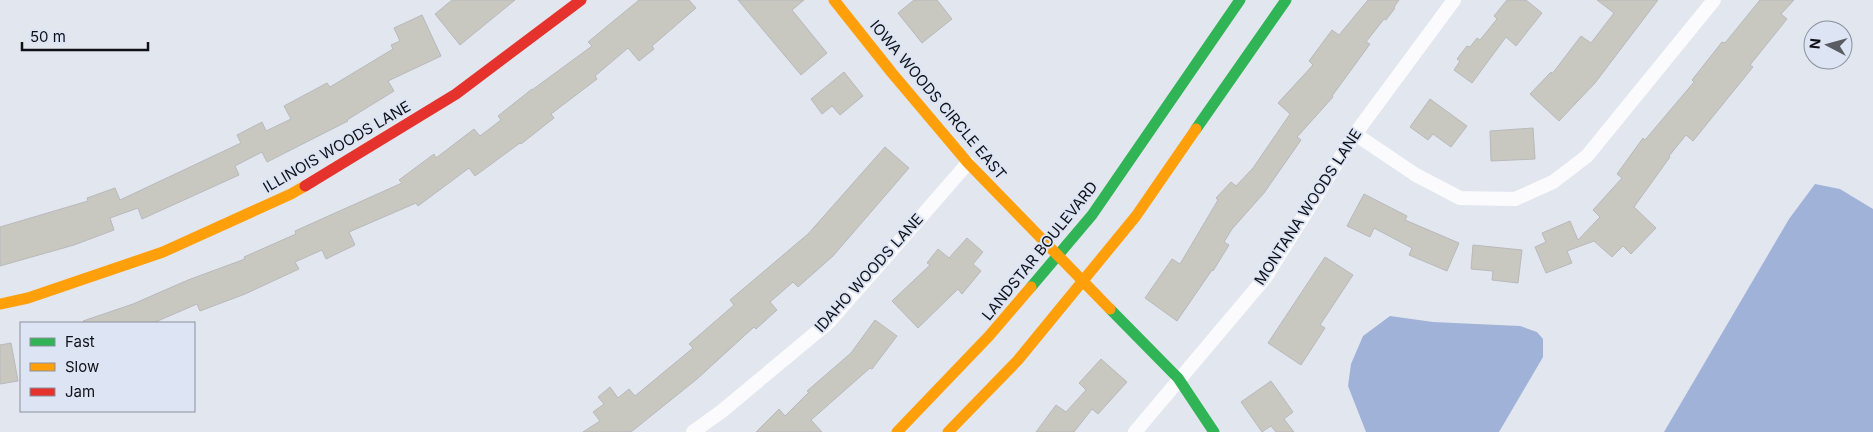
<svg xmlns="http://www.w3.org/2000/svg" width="1873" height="432" font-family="Inter,sans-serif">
  <rect width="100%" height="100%" fill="#e2e6ef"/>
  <!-- water -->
  <g fill="#a1b2d9">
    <path d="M1815 184 1840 189 1873 209V432H1664L1789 219Z"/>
    <path d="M1390 316 1433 322 1520 326 1537 332 1543 339V357L1499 432H1366L1348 386 1351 364 1363 336Z"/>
  </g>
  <!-- building -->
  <g fill="#c8c8c1" stroke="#b8b9bb">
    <path d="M452 0H515L460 45 435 14Z"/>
    <path d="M639 0H689L696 8 652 46 654 49 639 61 628 48 595 76 597 79 551 114 554 118 521 144 520 143 475 176 469 168 418 206 416 203 349 232 355 245 326 259 322 250 295 262 299 269 245 294 200 311 197 304 153 323H84L83 321 133 304 188 280 245 259 244 257 296 234 295 231 402 183 399 180 434 154 436 158 474 129 480 136 501 120 498 116 532 89V90L592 46 588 42Z"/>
    <path d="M738 0H804L792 10 827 53 801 75Z"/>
    <path d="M914 0H937L952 19 922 43 898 13Z"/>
    <path d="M1368 0H1399L1394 7 1395 8 1386 20 1384 19 1366 42 1370 44 1332 96 1333 97 1297 137 1301 140 1264 193 1232 229 1224 242 1229 245 1213 271 1212 270 1177 321 1145 298 1172 259 1180 264 1218 200 1216 198 1231 182 1236 186 1253 168 1290 114 1278 103 1313 65 1309 61 1332 30 1339 35Z"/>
    <path d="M1507 0H1526L1542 13 1516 46 1506 37 1472 83 1454 70 1460 61 1457 59 1467 46 1470 47 1477 38 1480 40 1497 19 1494 16Z"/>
    <path d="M1597 0H1658L1595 83 1559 121 1530 94 1551 72 1552 74 1581 36 1591 43 1614 13Z"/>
    <path d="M1760 0H1794L1781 14 1787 19 1750 65 1753 67 1693 141 1686 135 1669 156 1670 157 1634 207 1656 228 1631 254 1623 246 1612 257 1594 241 1567 251 1572 263 1546 273 1535 247 1546 242 1542 233 1570 221 1578 240 1600 217 1593 210 1622 178 1617 174 1643 138 1645 140 1694 82 1692 80 1722 42 1725 43Z"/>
    <path d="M422 15 441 56 388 81 394 91 347 120 348 121 267 162 262 152 235 166 239 175 142 219 138 208 110 218 114 230 74 245 0 266V227L88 201 87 198 115 188 120 200 241 143 237 135 262 122 266 131 291 119 284 106 327 83 330 87 393 49 391 45 400 41 394 28Z"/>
    <path d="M844 72 863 96 840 115 832 106 822 114 811 99Z"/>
    <path d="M1430 99 1467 126 1451 147 1433 134 1428 140 1410 127Z"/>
    <path d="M1533 128 1535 159 1491 161 1490 131Z"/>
    <path d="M885 147 909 168 833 256 798 287 793 282 770 302 777 310 756 329 754 327 697 379 631 432H583L600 421 593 412 604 404 598 397 610 387 618 398 629 389 635 396 693 348 689 344 734 305 730 300 808 234Z"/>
    <path d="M1364 194 1407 216 1405 220 1459 243 1447 271 1409 255 1412 248 1374 228 1370 237 1347 226Z"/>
    <path d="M967 238 983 252 973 264 981 271 962 294 958 289 918 328 892 301 930 265 927 263 938 249 949 258Z"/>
    <path d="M1473 245 1522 250 1518 283 1492 280 1493 271 1471 269Z"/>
    <path d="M1325 257 1353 275 1320 325 1325 328 1301 365 1268 343Z"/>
    <path d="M875 320 897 336 872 369 870 368 811 420 822 432H756L779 409 785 416 809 392 807 391 851 353Z"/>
    <path d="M11 343 18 381 0 384V345Z"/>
    <path d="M1101 359 1127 382 1098 414 1092 409 1074 432H1036L1056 405 1066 412 1086 390 1079 383Z"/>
    <path d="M1271 381 1293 412 1284 419 1294 432H1276L1271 426 1262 432 1241 402Z"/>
  </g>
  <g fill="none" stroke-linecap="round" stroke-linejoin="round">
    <!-- street -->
    <g stroke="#fbfbfd" stroke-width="14">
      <path d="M1355 134 1416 175 1460 198 1515 199 1553 182 1587 156 1714 0"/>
      <path d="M693 432 722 411 829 322 968 163"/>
      <path d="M1135 432 1265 278 1355 134 1454 0"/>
    </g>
    <!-- fast -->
    <g stroke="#30b455" stroke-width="11">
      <path d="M1196 129 1286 0"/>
      <path d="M1031 287 1092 215 1240 0"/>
      <path d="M1110 309 1178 378 1214 432"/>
    </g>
    <!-- slow -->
    <g stroke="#ff9f0a" stroke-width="11">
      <path d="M834 0 892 73 968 163 1110 309"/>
      <path d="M0 304 28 298 163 252 291 194 305 186"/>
      <path d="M897 432 989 336 1031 287"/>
      <path d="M948 432 1018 360 1136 216 1196 129"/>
    </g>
    <!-- jam -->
    <path stroke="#e5322d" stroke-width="11" d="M305 186 456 94 581 0"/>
  </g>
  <g text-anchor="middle" stroke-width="4" stroke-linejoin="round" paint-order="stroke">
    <!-- street labels -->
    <g font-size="15" fill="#0f1117" stroke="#dde4f4">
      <text transform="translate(938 100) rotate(50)" y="5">IOWA WOODS CIRCLE EAST</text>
      <text transform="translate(337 147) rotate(-30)" y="5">ILLINOIS WOODS LANE</text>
      <text transform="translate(1308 207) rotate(-57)" y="5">MONTANA WOODS LANE</text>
      <text transform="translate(1040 251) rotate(-51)" y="5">LANDSTAR BOULEVARD</text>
      <text transform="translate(869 273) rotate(-48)" y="5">IDAHO WOODS LANE</text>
    </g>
  </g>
  <!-- legend -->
  <rect x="20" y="322" width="175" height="90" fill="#dde4f4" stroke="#8b909c"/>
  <rect x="30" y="338" width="25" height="8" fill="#30b455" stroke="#8b909c"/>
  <text x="65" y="347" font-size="15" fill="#0f1117">Fast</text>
  <rect x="30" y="363" width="25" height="8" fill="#ff9f0a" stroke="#8b909c"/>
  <text x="65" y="372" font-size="15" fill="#0f1117">Slow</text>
  <rect x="30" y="388" width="25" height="8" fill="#e5322d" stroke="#8b909c"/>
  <text x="65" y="397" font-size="15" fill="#0f1117">Jam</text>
  <!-- north arrow -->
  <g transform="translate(1828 45) rotate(276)"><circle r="24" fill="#dde4f4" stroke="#8b909c"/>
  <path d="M0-4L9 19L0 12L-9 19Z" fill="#595c63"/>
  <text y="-8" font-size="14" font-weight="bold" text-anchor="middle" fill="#0f1117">N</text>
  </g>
  <!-- scale -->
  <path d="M22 42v8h126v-8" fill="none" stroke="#0f1117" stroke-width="2.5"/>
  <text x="30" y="42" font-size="15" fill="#0f1117" stroke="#dde4f4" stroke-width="4" paint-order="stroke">50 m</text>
</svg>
